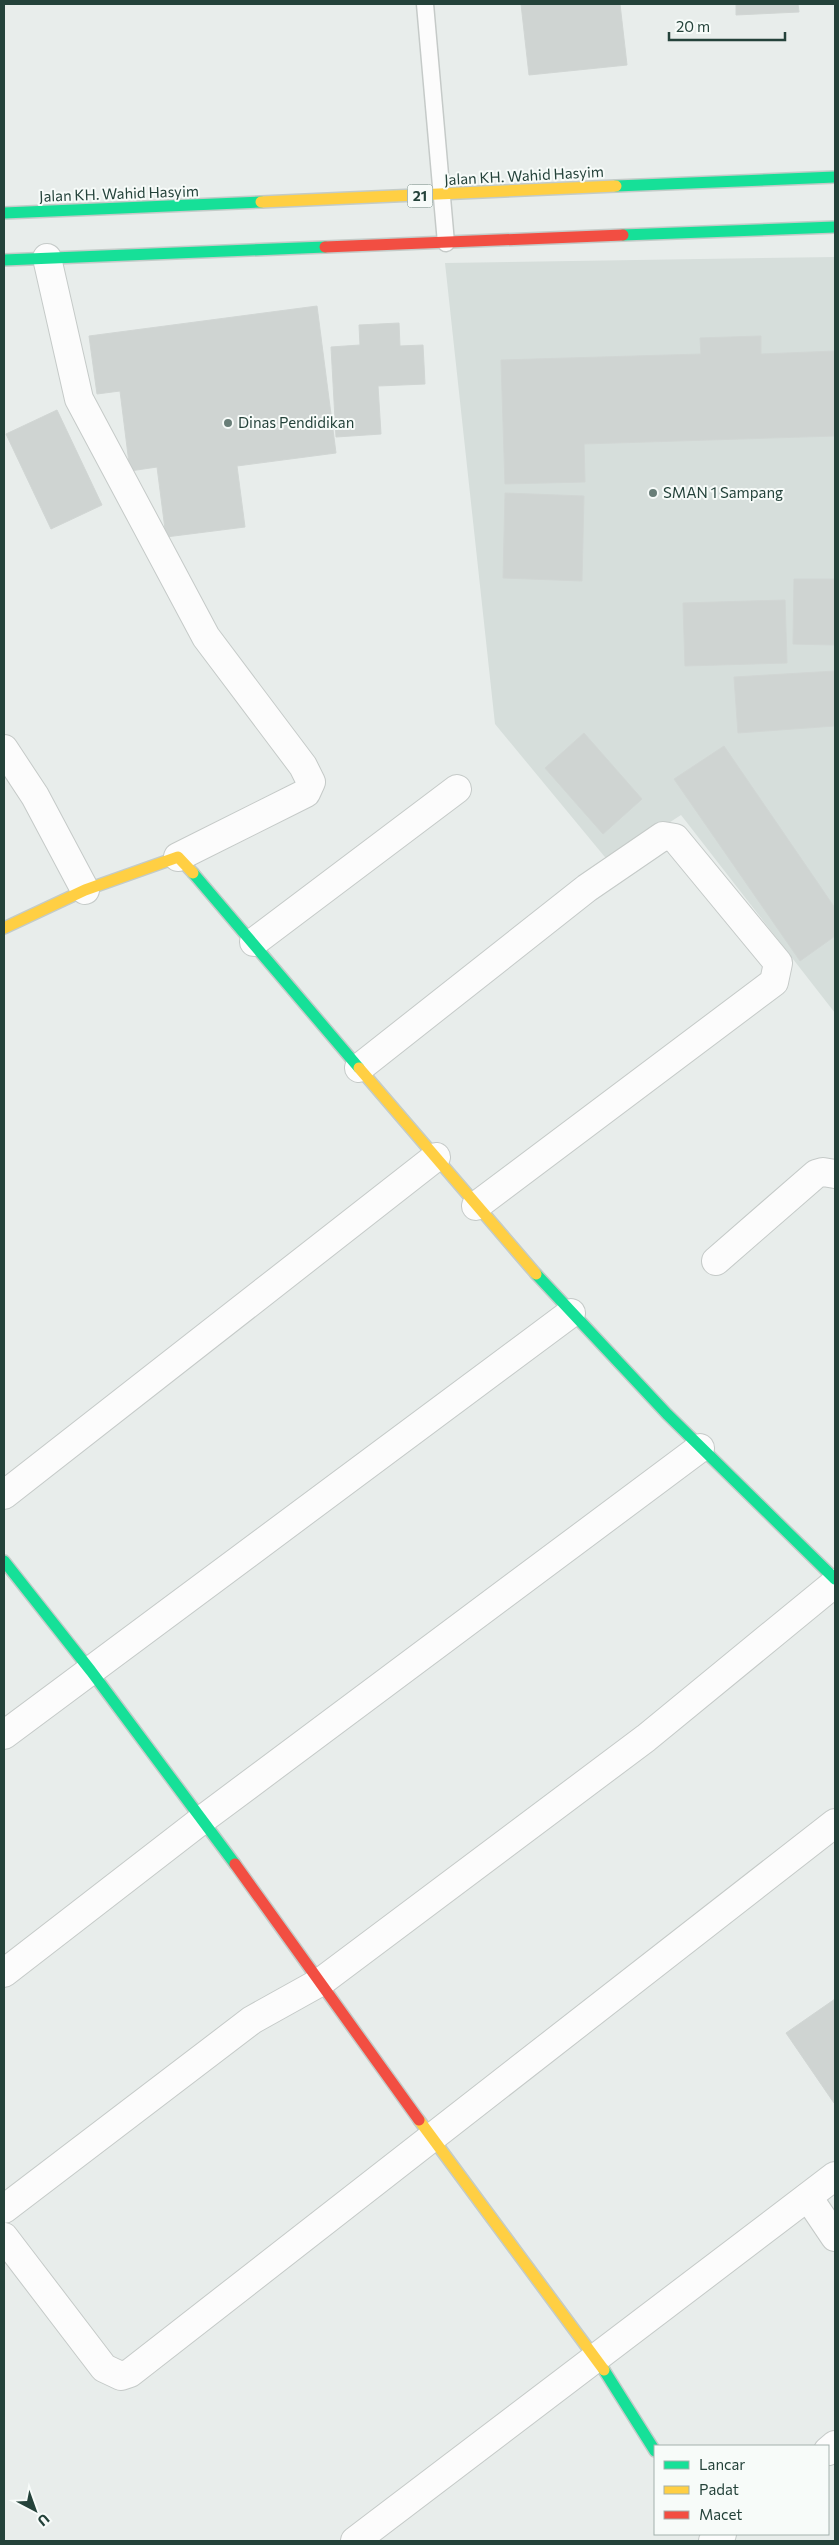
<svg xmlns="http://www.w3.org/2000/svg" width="839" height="2545" font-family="Commissioner,sans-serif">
  <rect width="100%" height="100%" fill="#e8edeb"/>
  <!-- built -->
  <path fill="#d6dedb" d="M835 257V1013L681 815 609 862 495 724 445 263Z"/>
  <!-- building -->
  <g fill="#cfd4d2" stroke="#d1d6d4">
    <path d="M521 4H620L627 65 529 75Z"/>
    <path d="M736 4H798L799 12 736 15Z"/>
    <path d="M317 306 336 453 237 466 245 527 166 537 157 467 130 471 120 391 97 394 89 336Z"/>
    <path d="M399 323 400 346 423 345 425 384 378 386 381 434 336 437 331 347 360 345 359 325Z"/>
    <path d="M761 336V354L835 351V436L584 444 585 482 505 484 501 360 701 354 700 338Z"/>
    <path d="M57 410 102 505 51 529 6 434Z"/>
    <path d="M505 493 584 496 582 581 503 578Z"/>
    <path d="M794 579H835V645L793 644Z"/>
    <path d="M785 600 787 663 685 666 683 603Z"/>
    <path d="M835 671V726L738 733 734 677Z"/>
    <path d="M584 733 642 799 603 834 545 768Z"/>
    <path d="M724 746 835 908V936L800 961 674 779Z"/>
    <path d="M835 1999V2102L834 2103 786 2033Z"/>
  </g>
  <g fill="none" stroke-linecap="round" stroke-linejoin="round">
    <defs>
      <path id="lane" d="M425 4 446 243"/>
      <g id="street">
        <path d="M47 258 79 399 206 637 303 766 311 782 306 793 178 857"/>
        <path d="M4 749 35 796 85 890"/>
        <path d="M254 942 457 789"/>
        <path d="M359 1068 587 888 663 836 675 838 778 963 774 982 476 1206"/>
        <path d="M716 1261 816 1174 823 1172 835 1174"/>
        <path d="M4 1495 436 1157"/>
        <path d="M4 1735 571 1313"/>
        <path d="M4 1973 203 1819 700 1448"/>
        <path d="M808 2197 835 2237"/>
        <path d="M4 2209 252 2020 322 1981 646 1738 835 1583"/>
        <path d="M4 2237 104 2368 121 2376 130 2373 835 1823"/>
        <path d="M828 2451 835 2445"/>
        <path d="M355 2541 835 2176"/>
        <path d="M713 2541 722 2534"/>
      </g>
      <g id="fast">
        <path d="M616 186 835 177"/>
        <path d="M4 213 261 202"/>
        <path d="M623 235 835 227"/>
        <path d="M4 260 325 247"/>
        <path d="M193 873 359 1068"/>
        <path d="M536 1274 667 1414 835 1579"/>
        <path d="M4 1561 91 1671 235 1864"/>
        <path d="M604 2370 655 2451"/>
      </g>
      <g id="slow">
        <path d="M261 202 616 186"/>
        <path d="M4 928 85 890 178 857 193 873"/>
        <path d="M359 1068 536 1274"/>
        <path d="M419 2120 604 2370"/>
      </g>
      <g id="jam">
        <path d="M325 247 623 235"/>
        <path d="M235 1864 419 2120"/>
      </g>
    </defs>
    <!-- lane casing -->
    <use href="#lane" stroke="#c5cac8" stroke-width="19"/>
    <!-- street casing -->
    <use href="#street" stroke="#c5cac8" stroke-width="30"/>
    <!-- fast casing -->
    <use href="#fast" stroke="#c3cbc8" stroke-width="14"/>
    <!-- slow casing -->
    <use href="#slow" stroke="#c3cbc8" stroke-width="14"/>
    <!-- jam casing -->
    <use href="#jam" stroke="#c3cbc8" stroke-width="14"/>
    <!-- lane -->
    <use href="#lane" stroke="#fcfcfc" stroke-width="16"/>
    <!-- street -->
    <use href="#street" stroke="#fcfcfc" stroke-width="28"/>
    <!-- fast -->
    <use href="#fast" stroke="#16e098" stroke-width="11"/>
    <!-- slow -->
    <use href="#slow" stroke="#ffcf43" stroke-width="11"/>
    <!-- jam -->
    <use href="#jam" stroke="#f24e42" stroke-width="11"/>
  </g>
  <!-- markers -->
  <g fill="#697e78" stroke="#f7fbf9" stroke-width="2">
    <circle cx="228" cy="423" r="5"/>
    <circle cx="653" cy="493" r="5"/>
  </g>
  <g text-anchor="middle" stroke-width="4" stroke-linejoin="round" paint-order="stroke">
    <!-- shield labels -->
    <rect fill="#f7fbf9" stroke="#637a73" stroke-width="1" x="407.5" y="184.5" width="25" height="23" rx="4"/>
    <g font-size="14" font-weight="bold" fill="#24423a">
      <text x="420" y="201">21</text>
    </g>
    <!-- street labels -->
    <g font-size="15" fill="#24423a" stroke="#f7fbf9">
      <text transform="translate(524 176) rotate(-3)" y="5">Jalan KH. Wahid Hasyim</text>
      <text transform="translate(119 194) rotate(-2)" y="5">Jalan KH. Wahid Hasyim</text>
    </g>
    <!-- poi labels -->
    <g font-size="15" fill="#24423a" stroke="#f7fbf9" text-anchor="start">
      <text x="238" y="428">Dinas Pendidikan</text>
      <text x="663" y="498">SMAN 1 Sampang</text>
    </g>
  </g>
  <!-- border -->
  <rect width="839" height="2545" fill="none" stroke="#24423a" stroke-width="10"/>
  <!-- legend -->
  <rect x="654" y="2445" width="175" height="90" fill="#f7fbf9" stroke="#a3b1ad"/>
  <rect x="664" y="2461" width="25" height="8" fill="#16e098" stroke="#a3b1ad"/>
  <text x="699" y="2470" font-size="15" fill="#24423a">Lancar</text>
  <rect x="664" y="2486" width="25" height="8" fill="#ffcf43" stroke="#a3b1ad"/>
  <text x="699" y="2495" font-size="15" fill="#24423a">Padat</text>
  <rect x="664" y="2511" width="25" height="8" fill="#f24e42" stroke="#a3b1ad"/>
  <text x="699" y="2520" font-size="15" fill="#24423a">Macet</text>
  <!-- north arrow -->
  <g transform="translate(35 2510) rotate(139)" stroke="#f7fbf9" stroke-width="4" paint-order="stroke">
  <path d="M0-4L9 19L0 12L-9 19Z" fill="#24423a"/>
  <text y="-8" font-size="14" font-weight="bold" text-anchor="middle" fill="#24423a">U</text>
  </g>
  <!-- scale -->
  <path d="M669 32v8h116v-8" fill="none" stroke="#24423a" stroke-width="2.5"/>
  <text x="676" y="32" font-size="15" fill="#24423a" stroke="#f7fbf9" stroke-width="4" paint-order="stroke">20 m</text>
</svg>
